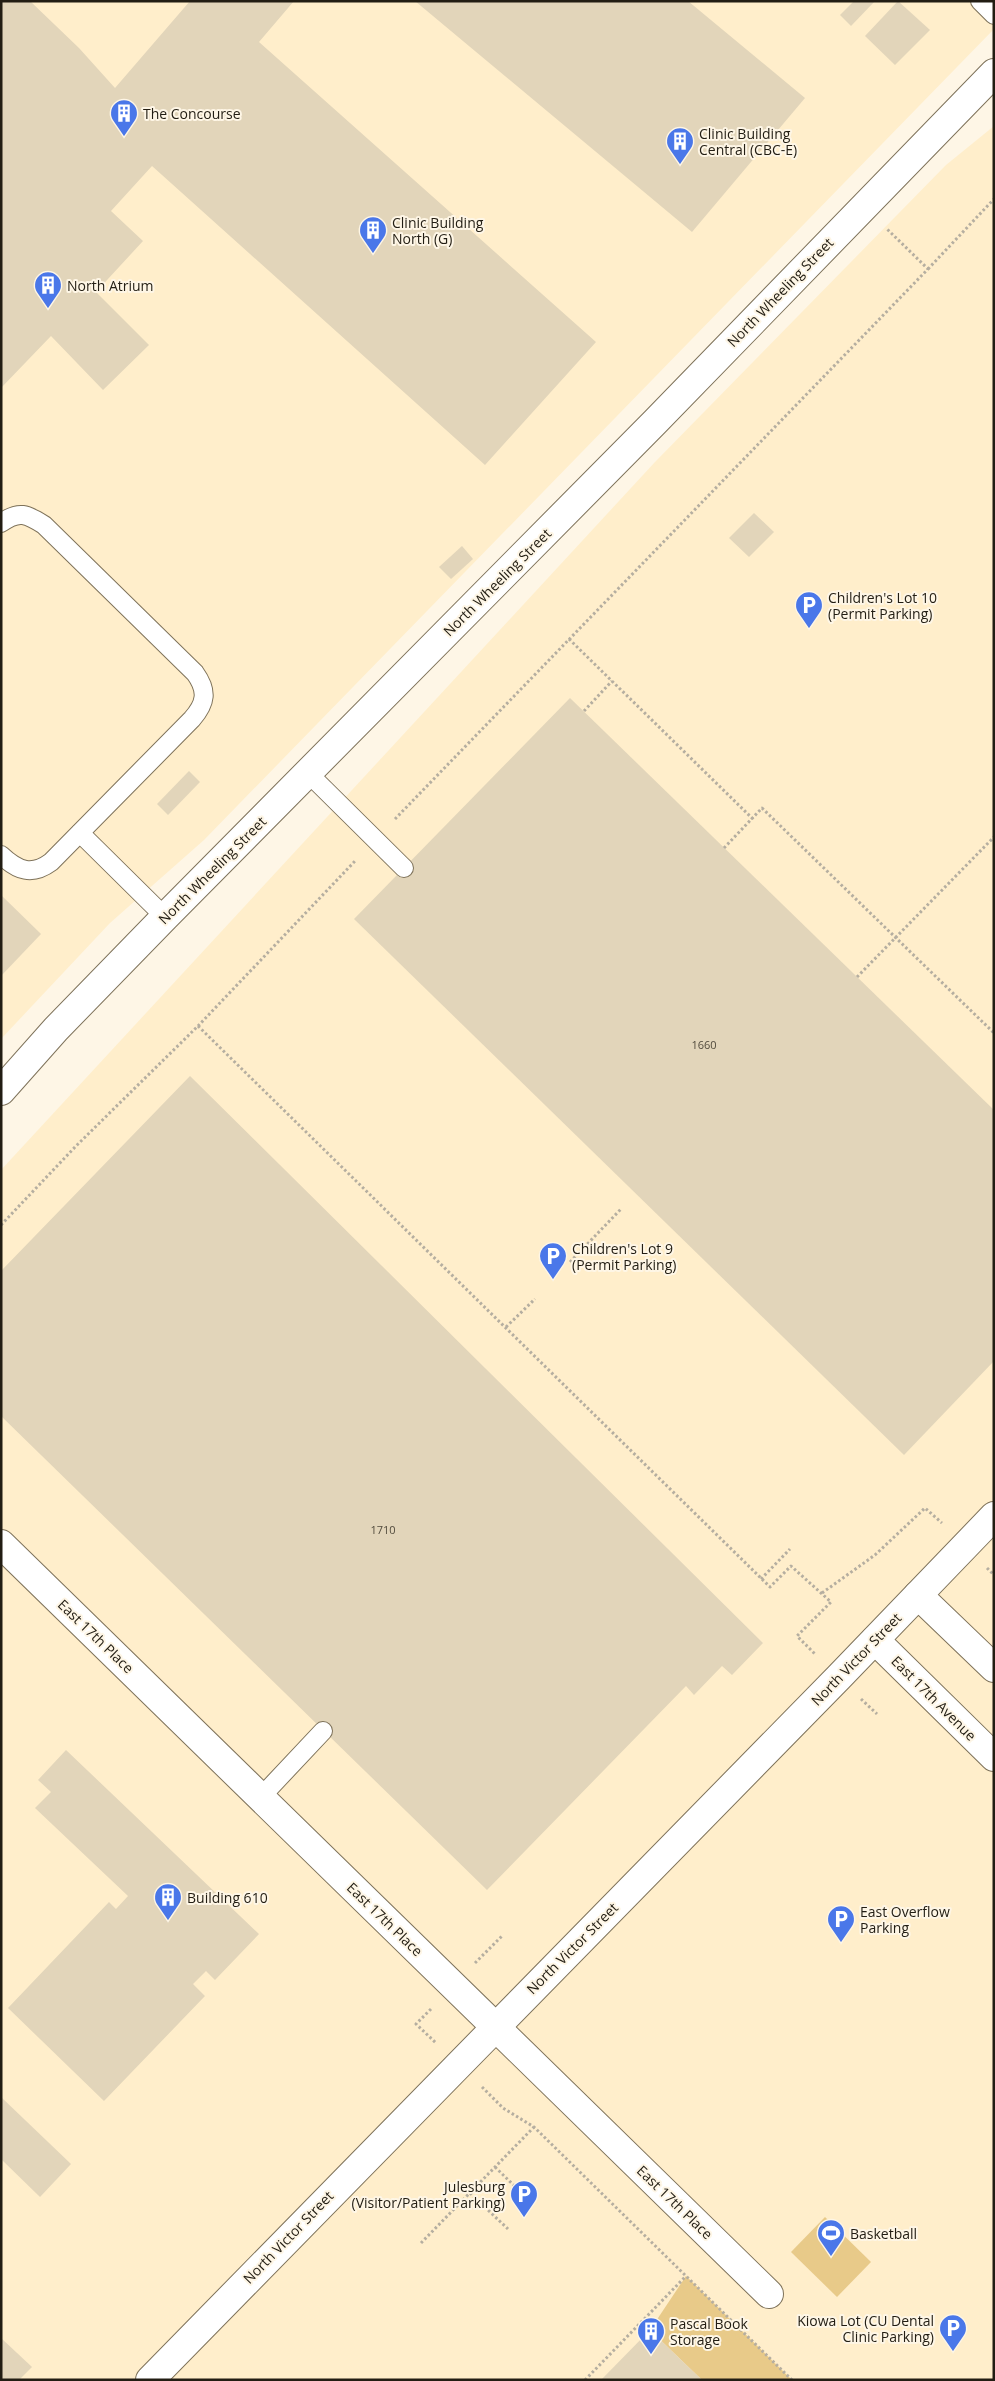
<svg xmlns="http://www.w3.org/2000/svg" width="995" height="2381" viewBox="0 0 995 2381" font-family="'Open Sans',sans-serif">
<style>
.built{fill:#ffeecb}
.green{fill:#e8ca89}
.building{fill:#e2d5ba}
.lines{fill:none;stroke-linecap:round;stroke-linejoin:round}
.service-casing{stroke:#7e725a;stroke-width:20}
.minor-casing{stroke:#7e725a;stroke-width:30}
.tertiary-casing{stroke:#7e725a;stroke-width:30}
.path{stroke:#b5aea0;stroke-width:3;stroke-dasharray:2.5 2.5;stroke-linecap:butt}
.service{stroke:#fff;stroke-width:18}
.minor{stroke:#fff;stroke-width:28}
.tertiary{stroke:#fff;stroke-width:28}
.labels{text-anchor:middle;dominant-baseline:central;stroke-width:4;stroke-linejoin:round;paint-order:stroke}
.number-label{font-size:11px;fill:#524b3d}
.poi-label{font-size:14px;fill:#221d13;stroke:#fef6e6;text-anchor:start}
.street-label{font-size:14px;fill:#221d13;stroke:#fef6e6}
</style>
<rect width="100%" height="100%" fill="#fef6e6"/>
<g class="built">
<polygon points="1,1 994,1 994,29 204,840 110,923 1,1039"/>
<polygon points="994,126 994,2380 1,2380 1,1170 655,462 946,165"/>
</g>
<g class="green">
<polygon points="825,2217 871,2262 837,2297 791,2252"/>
<polygon points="686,2276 792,2380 702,2380 650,2330"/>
</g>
<g class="building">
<polygon points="1,1 30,1 79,48 115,88 190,1 294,1 259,42 596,342 485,465 152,166 111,211 143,241 96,292 149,345 103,390 51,336 1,388"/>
<polygon points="415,1 688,1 805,98 692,232"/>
<polygon points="854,1 875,1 851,26 840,15"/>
<polygon points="898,1 930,30 895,65 865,36"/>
<polygon points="754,513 774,532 749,557 729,538"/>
<polygon points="462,546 473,559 451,579 439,567"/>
<polygon points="570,698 994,1110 994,1361 904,1455 354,919"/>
<polygon points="189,771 200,782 168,815 157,804"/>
<polygon points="1,895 41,934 1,976"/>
<polygon points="190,1076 763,1643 732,1675 722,1666 694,1695 686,1686 487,1890 1,1416 1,1271"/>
<polygon points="66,1750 259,1934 215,1980 206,1971 193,1984 205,1996 104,2101 8,2008 109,1902 116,1909 128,1896 35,1808 51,1792 38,1780"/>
<polygon points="1,2097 71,2164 40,2197 1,2159"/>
<polygon points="650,2330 702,2380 601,2380"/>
<polygon points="1,2338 32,2367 19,2380 1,2380"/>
</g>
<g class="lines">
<g class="service-casing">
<g id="service">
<polyline points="980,1 994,15"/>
<path d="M1,523C19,510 27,514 44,525L195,673C208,691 206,703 192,719L51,862C32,876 18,871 1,855"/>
<polyline points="308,773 404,868"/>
<polyline points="80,833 165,917"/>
<polyline points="260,1798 323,1731"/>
</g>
</g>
<g class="minor-casing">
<g id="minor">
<polyline points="1,1544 769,2294"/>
<polyline points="918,1595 994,1668"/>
<polyline points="875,1640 994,1757"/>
<polyline points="150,2380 839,1677 994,1516"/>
</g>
</g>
<g class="tertiary-casing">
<polyline id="tertiary" points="1,1091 56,1029 165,917 655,422 994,73"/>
</g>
<g class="path">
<polyline points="928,269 994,199"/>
<polyline points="569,639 753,819"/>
<polyline points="584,711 612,681"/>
<polyline points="395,819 928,269 887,229"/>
<polyline points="724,848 762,808 994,1033"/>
<polyline points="857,977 994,837"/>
<polyline points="198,1026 770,1587 791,1566 831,1602 797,1636 816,1655"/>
<polyline points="1,1225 76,1146 198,1026 356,860"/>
<polyline points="570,1262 621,1209"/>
<polyline points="506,1327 535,1299"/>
<polyline points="987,1568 994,1575"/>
<polyline points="761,1579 790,1549"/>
<polyline points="822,1593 875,1555 925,1508 942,1523"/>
<polyline points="861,1699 877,1714"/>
<polyline points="475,1963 502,1936"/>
<polyline points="431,2009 416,2024 436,2043"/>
<polyline points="482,2087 503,2108 534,2127 792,2380"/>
<polyline points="495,2167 533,2204"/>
<polyline points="470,2193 508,2229"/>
<polyline points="421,2243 534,2127"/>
<polyline points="585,2380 686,2276"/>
</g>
<use href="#service" class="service"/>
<use href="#minor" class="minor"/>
<use href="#tertiary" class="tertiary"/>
</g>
<defs>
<g id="building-pin" transform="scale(1.4375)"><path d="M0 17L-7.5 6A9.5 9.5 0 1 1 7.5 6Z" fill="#4a77e9" stroke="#fef6e6"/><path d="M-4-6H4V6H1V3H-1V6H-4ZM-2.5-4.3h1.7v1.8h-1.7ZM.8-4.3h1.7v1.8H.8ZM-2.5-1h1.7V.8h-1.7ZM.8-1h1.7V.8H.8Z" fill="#fff"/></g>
<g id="parking-pin" transform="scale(1.4375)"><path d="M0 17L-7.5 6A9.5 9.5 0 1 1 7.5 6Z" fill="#4a77e9" stroke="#fef6e6"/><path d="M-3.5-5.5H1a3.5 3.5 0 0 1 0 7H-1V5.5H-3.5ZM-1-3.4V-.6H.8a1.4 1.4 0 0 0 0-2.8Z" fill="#fff"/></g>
<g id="stadium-pin" transform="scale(1.4375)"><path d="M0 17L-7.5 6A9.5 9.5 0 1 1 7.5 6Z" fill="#4a77e9" stroke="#fef6e6"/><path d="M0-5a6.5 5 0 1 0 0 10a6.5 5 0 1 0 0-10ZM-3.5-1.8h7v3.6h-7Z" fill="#fff"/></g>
</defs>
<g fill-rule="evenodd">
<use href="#building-pin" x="124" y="113"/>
<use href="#building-pin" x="680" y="141"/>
<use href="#building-pin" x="373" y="230"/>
<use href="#building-pin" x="48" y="285"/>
<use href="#parking-pin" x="809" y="605"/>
<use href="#parking-pin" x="553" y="1256"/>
<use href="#building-pin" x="168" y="1897"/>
<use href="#parking-pin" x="841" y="1919"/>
<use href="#parking-pin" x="524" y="2194"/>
<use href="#stadium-pin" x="831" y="2233"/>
<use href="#parking-pin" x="953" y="2328"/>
<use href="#building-pin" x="651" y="2331"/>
</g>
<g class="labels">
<g class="number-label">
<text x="704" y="1044">1660</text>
<text x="383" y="1529">1710</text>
</g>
<g class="poi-label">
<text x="143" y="113">The Concourse</text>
<text x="699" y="133">Clinic Building<tspan x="699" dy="16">Central (CBC-E)</tspan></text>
<text x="392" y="222">Clinic Building<tspan x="392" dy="16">North (G)</tspan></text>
<text x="67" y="285">North Atrium</text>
<text x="828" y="597">Children's Lot 10<tspan x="828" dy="16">(Permit Parking)</tspan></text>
<text x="572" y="1248">Children's Lot 9<tspan x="572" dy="16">(Permit Parking)</tspan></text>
<text x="187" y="1897">Building 610</text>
<text x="860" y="1911">East Overflow<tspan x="860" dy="16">Parking</tspan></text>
<text x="505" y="2186" text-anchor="end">Julesburg<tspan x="505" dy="16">(Visitor/Patient Parking)</tspan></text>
<text x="850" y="2233">Basketball</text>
<text x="934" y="2320" text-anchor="end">Kiowa Lot (CU Dental<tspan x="934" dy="16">Clinic Parking)</tspan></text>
<text x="670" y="2323">Pascal Book<tspan x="670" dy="16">Storage</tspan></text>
</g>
<g class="street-label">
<text transform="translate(780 292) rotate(-46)">North Wheeling Street</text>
<text transform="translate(497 582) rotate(-45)">North Wheeling Street</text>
<text transform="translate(212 870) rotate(-45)">North Wheeling Street</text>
<text transform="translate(96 1636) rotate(44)">East 17th Place</text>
<text transform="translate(856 1659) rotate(-46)">North Victor Street</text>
<text transform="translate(934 1698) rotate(45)">East 17th Avenue</text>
<text transform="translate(385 1919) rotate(44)">East 17th Place</text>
<text transform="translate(572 1948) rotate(-45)">North Victor Street</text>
<text transform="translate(675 2202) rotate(44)">East 17th Place</text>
<text transform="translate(288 2237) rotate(-46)">North Victor Street</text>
</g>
</g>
<rect width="995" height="2381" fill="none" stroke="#221d13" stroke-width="5"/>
</svg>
